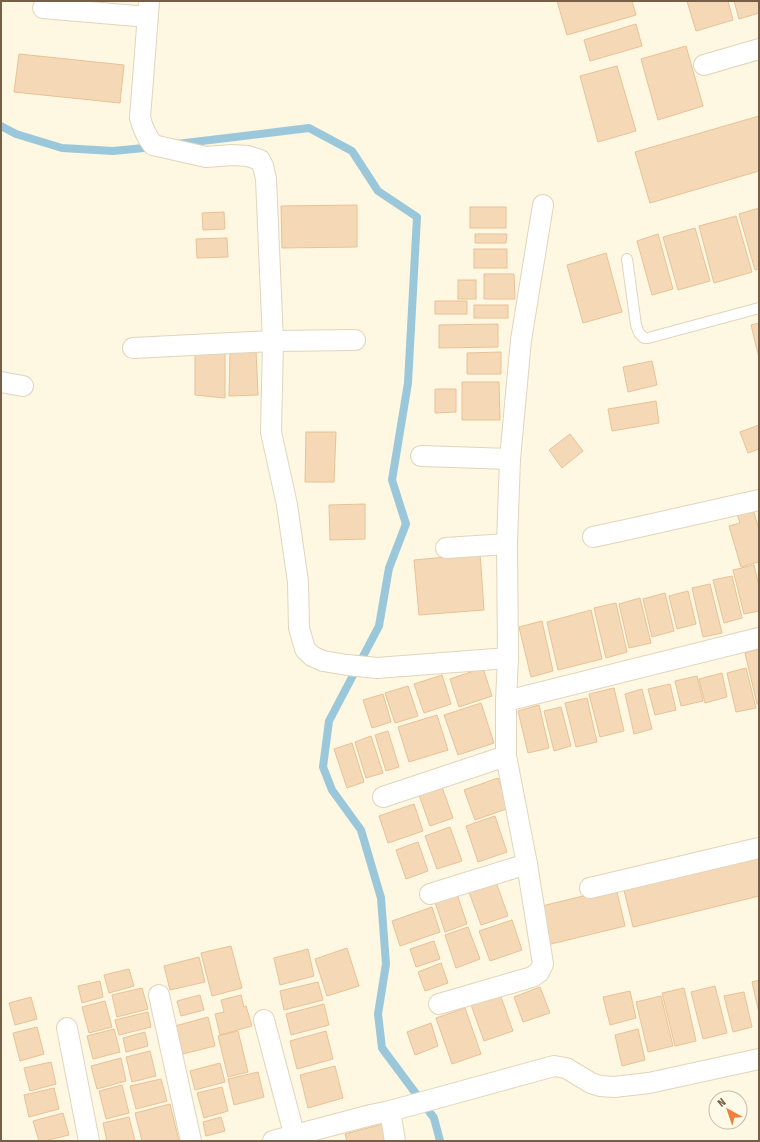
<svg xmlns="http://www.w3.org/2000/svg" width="760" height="1142" viewBox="0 0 760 1142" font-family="'Fira Sans Condensed',sans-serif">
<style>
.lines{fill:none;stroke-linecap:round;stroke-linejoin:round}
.stream{stroke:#9ac7da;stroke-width:8}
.building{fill:#f5d9b7;stroke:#e8c296}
.lane-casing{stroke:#e2d4bc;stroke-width:12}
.street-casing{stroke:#e2d4bc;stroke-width:22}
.lane{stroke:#fff;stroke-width:10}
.street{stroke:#fff;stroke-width:20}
</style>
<rect width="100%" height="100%" fill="#fef7e1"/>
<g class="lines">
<g class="stream">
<polyline points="1,126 16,134 62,148 113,151 154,147"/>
<polyline points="177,144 309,128 352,151 378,191 417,217 408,383 392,480 406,524 389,568 379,626 329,721 323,767 332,790 361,830 381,898 386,964 378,1014 382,1048 434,1118 440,1141"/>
</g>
</g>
<g class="building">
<polygon points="557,1 632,1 636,15 567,35"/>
<polygon points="687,1 728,1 733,20 696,31"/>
<polygon points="734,1 759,1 759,13 739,19"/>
<polygon points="636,24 642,46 590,61 584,40"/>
<polygon points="686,46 703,106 658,120 641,59"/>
<polygon points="19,54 124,65 120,103 14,92"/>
<polygon points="617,66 636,131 598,142 580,76"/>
<polygon points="759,116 759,171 650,203 635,152"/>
<polygon points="357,205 357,247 282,248 281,206"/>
<rect x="470" y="207" width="36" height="21"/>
<polygon points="759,208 759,269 755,270 739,214"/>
<polygon points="224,212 225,229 203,230 202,213"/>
<polygon points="736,216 752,272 714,283 699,226"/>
<polygon points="695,228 710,281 678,290 663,237"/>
<polygon points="475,234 507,234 506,243 475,243"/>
<polygon points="658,234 673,289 652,295 637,241"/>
<polygon points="227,238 228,257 197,258 196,239"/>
<rect x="474" y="249" width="33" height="19"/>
<polygon points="606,253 622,312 583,323 567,265"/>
<polygon points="484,274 514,274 515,299 484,299"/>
<rect x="458" y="280" width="18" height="19"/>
<rect x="435" y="301" width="32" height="13"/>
<rect x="474" y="305" width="34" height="13"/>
<polygon points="759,323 759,358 751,325"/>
<polygon points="498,324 498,347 439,348 439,325"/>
<polygon points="256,350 258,395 229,396 230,352"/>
<polygon points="225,352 225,398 195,395 195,353"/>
<polygon points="501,352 501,374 467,374 467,353"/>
<polygon points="652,361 657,385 628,392 623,367"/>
<polygon points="462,382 499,382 500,420 462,420"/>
<polygon points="435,389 456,389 456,412 435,413"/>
<polygon points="656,401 659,423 612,431 608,409"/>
<polygon points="759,425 759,449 748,453 740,432"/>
<polygon points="306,432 336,432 334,482 305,482"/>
<polygon points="570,434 583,451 562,468 549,450"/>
<polygon points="365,504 365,539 330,540 329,505"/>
<polygon points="753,509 759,530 759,562 741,567 729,526 740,523 737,514"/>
<polygon points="480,554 484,610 419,615 414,560"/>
<polygon points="754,565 759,586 759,611 744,614 733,570"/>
<polygon points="732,576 742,618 724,623 713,580"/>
<polygon points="710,584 722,633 703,637 692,588"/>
<polygon points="688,591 696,624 677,629 669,596"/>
<polygon points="665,593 674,631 652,637 643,599"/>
<polygon points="640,598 651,643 629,648 619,604"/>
<polygon points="616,603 627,652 606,658 594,608"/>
<polygon points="591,610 602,659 558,670 547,622"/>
<polygon points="542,621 553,671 531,677 519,627"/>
<polygon points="759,649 759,704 757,704 745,653"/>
<polygon points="483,668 492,696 459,707 450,679"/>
<polygon points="746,668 756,708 736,712 727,673"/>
<polygon points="722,673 727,697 705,703 699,679"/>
<polygon points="442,675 451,704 424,713 414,684"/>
<polygon points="697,676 703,701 681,706 675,681"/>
<polygon points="670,684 676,710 655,715 648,689"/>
<polygon points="408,686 418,716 395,723 385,693"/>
<polygon points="614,688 624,731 600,737 589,694"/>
<polygon points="642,689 652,729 634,734 625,694"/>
<polygon points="383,694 391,722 372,728 363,700"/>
<polygon points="587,698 597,742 576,747 565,703"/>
<polygon points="481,703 494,743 458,755 444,715"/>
<polygon points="539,705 549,748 528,753 518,711"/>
<polygon points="561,707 571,746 554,751 544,711"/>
<polygon points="437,715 448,750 409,762 398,727"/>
<polygon points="388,731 399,767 386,771 375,735"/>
<polygon points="371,736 383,773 366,778 355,742"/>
<polygon points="352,743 364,782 347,788 334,749"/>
<polygon points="498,778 509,808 475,820 464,790"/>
<polygon points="442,787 453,818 430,826 419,795"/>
<polygon points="414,804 423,831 388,843 379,816"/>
<polygon points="495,816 507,852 478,862 466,826"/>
<polygon points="450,827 462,861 437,869 425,836"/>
<polygon points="418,842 428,871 406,879 396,850"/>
<polygon points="759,853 759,896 633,927 623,886"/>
<polygon points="496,882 508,916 481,925 469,892"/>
<polygon points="616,888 625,926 547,945 538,907"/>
<polygon points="457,894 467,924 445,932 435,902"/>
<polygon points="432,907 440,932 400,946 392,921"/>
<polygon points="512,920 522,950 490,961 479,931"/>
<polygon points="468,927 480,959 456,968 445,935"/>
<polygon points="434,941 440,959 416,967 410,949"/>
<polygon points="231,946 242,988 212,996 201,953"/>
<polygon points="347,948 359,986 327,996 315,959"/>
<polygon points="308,949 314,976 280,985 274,958"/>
<polygon points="199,957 205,982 170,990 164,966"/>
<polygon points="441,963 448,983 425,991 418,972"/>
<polygon points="129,969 134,986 109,993 104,975"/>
<polygon points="759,980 759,1013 752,982"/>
<polygon points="100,981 103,997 82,1003 78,986"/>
<polygon points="318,982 323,1000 284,1010 280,991"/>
<polygon points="715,986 727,1033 703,1039 691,992"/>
<polygon points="540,987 550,1013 523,1022 514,997"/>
<polygon points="142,988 148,1009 117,1017 112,995"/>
<polygon points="684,988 696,1041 675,1046 662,993"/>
<polygon points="499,991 513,1031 484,1041 470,1002"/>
<polygon points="630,991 636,1018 610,1025 603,997"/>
<polygon points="744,992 752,1027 733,1032 724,996"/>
<polygon points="200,995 204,1010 181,1016 177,1001"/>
<polygon points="241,995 244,1007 246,1006 252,1026 220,1035 215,1014 224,1012 221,1000"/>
<polygon points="661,996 673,1046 648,1052 636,1002"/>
<polygon points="31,997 37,1019 15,1025 9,1003"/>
<polygon points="105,1001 112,1027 89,1033 82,1007"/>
<polygon points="324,1004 329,1025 291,1035 286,1014"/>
<polygon points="465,1008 481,1054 452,1064 436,1018"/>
<polygon points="148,1012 151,1027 119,1035 115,1020"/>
<polygon points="208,1017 215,1046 183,1054 175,1026"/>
<polygon points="431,1023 438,1046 415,1055 407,1032"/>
<polygon points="37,1027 44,1054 20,1061 13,1033"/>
<polygon points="114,1029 120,1052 93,1059 87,1036"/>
<polygon points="638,1029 645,1060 622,1066 615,1035"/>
<polygon points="238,1031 248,1072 228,1077 218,1036"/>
<polygon points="326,1031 333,1059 297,1069 290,1041"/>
<polygon points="145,1032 148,1046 126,1052 123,1038"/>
<polygon points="150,1051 156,1076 132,1082 126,1057"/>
<polygon points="121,1058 126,1081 97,1089 91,1066"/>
<polygon points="51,1062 56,1084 30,1091 24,1068"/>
<polygon points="220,1063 225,1082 195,1090 190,1071"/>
<polygon points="335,1066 343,1098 308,1108 300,1075"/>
<polygon points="258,1072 264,1097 234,1105 228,1079"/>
<polygon points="161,1079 167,1101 136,1109 130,1086"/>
<polygon points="122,1085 129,1113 106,1119 99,1091"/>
<polygon points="222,1087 228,1111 204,1118 197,1093"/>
<polygon points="54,1088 59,1109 29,1117 24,1095"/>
<polygon points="170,1104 179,1141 142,1141 135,1113"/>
<polygon points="63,1113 69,1135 44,1141 39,1141 33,1121"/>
<polygon points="129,1117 135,1141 107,1141 103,1123"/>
<polygon points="221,1117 225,1131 206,1136 203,1122"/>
<polygon points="383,1124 387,1141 347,1141 345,1134"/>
</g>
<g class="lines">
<g class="lane-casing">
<polyline id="lane" points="627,259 636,325 639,333 644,338 648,338 759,308"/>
</g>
<g class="street-casing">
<g id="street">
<path d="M149,1L140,118C143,129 146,136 153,145L206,157L232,155L248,156L260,160L263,166L266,179L273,341L271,432L287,505L298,582L299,628L305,649L312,656L323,661L347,665L377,668L508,658"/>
<polyline points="43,8 148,17"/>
<polyline points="704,65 759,49"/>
<polyline points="133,348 273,341 355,340"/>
<polyline points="1,382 23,386"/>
<polyline points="421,456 510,459"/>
<polyline points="593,537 630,529 759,500"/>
<polyline points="446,548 507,544"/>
<polyline points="506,701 759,638"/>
<polyline points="383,797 506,756"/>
<polyline points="590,888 759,848"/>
<polyline points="430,894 527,864"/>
<polyline points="159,995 191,1141"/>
<polyline points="439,1004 532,977 539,972 543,964 527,864 506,756 506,701 508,658 507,544 510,459 521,340 543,205"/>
<polyline points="264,1020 296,1141"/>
<polyline points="67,1028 89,1141"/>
<polyline points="390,1111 395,1141"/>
<polyline points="273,1141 371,1115 390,1111 554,1066 566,1068 591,1083 600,1086 614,1087 649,1083 759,1059"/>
</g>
</g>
<use href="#lane" class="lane"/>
<use href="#street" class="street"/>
</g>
<rect width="760" height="1142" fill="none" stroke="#765f46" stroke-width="4"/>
<g transform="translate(728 1110) rotate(320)"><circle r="19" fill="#fffae8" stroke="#c8bca7"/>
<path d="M0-3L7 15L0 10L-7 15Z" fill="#ef803e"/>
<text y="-6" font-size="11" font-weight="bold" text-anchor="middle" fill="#765f46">N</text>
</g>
</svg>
